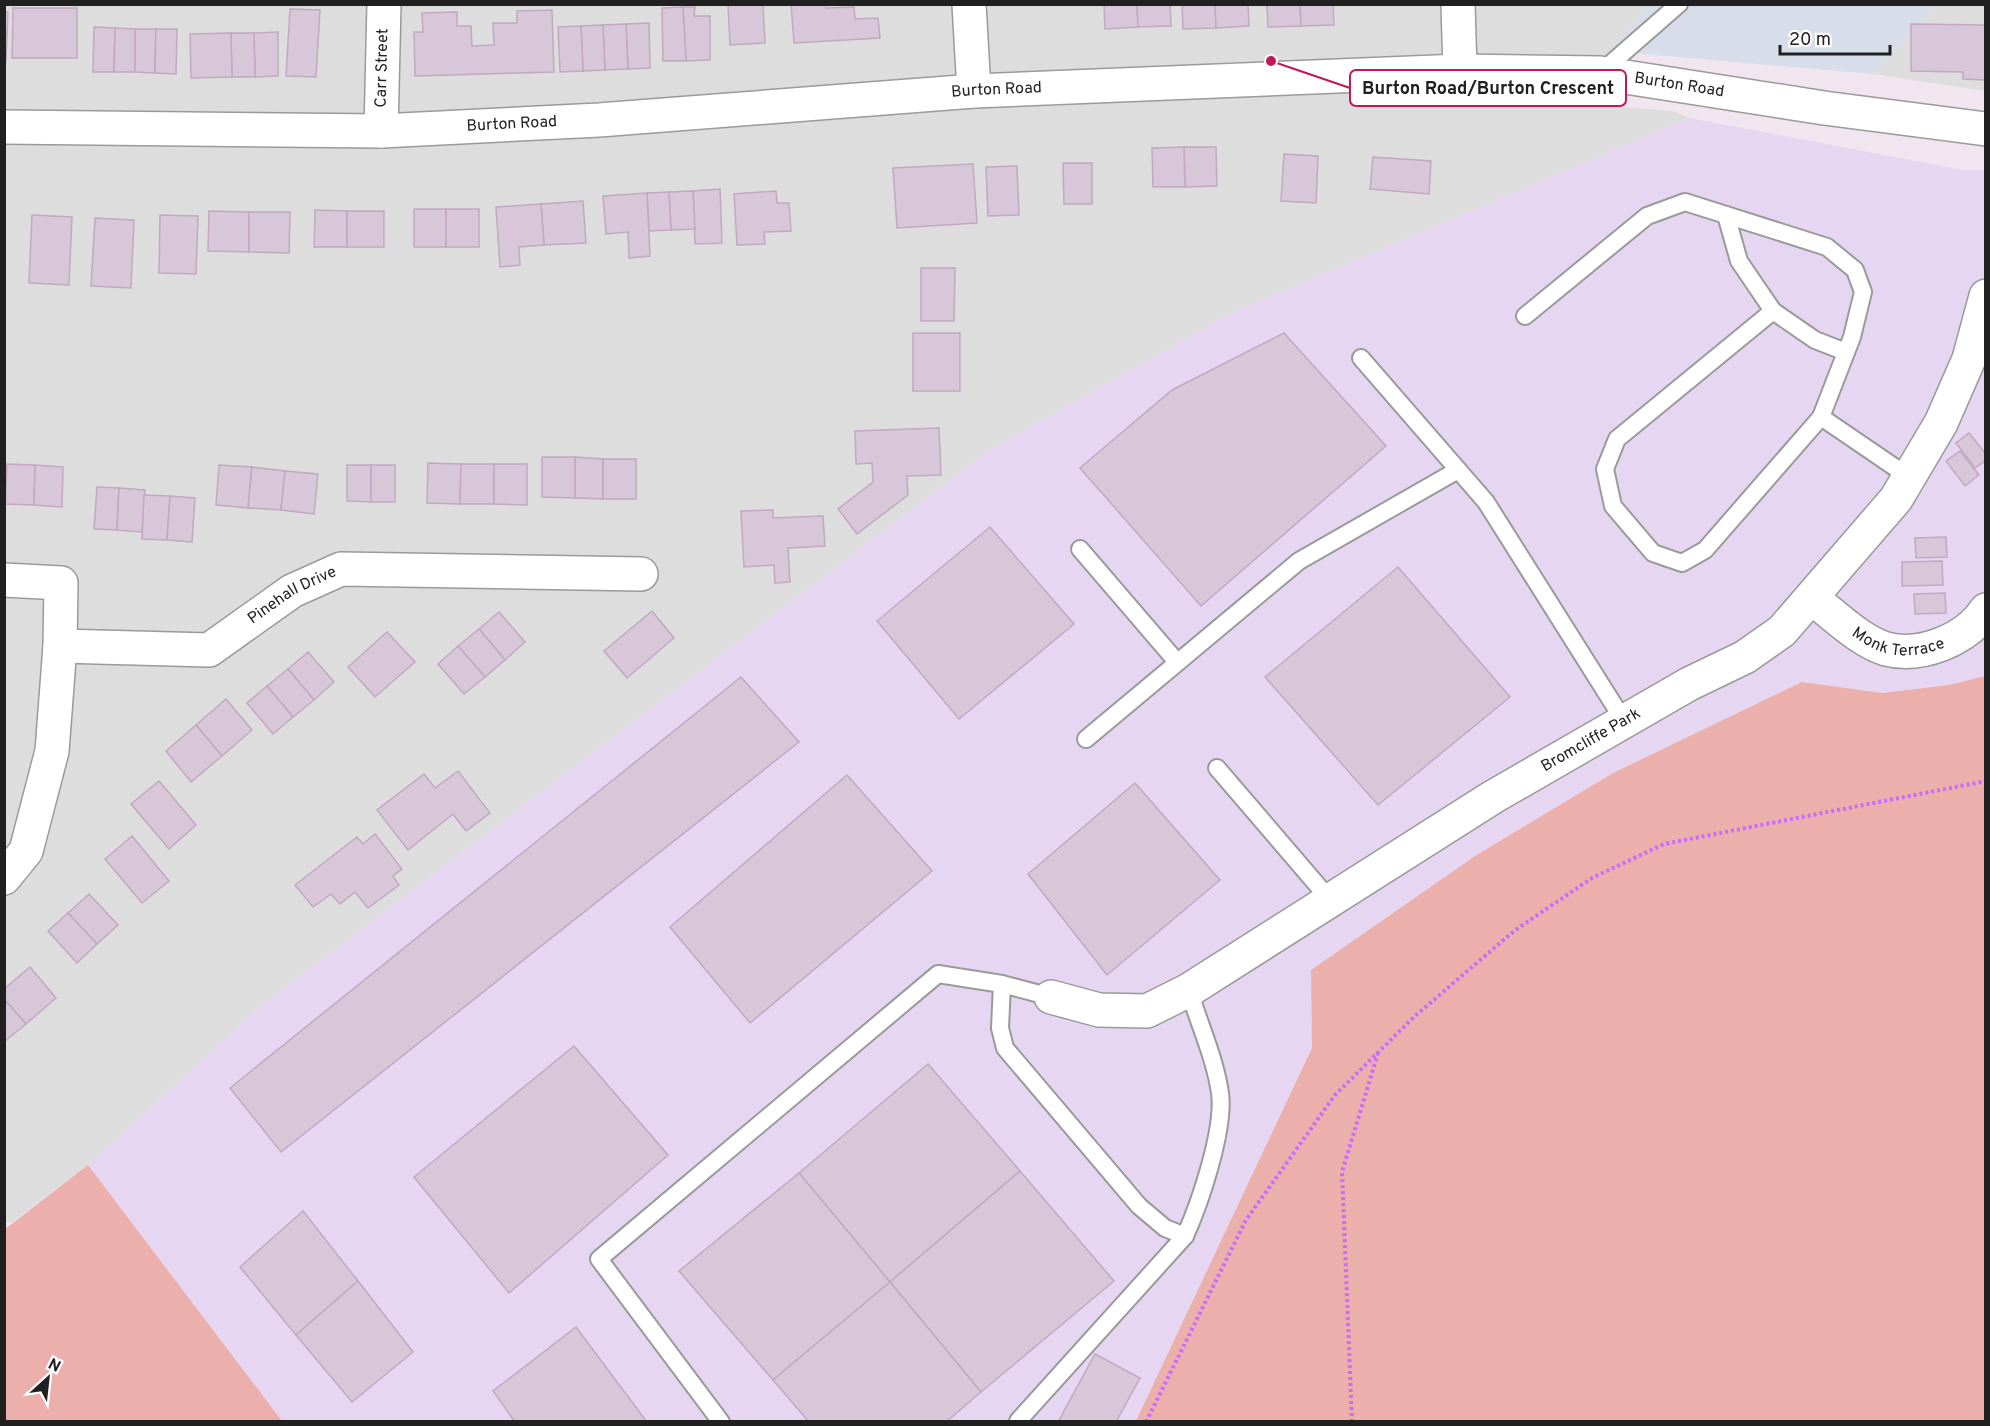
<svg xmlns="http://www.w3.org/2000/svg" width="1990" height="1426" viewBox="0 0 1990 1426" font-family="Overpass,sans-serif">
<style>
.residential{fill:#deddde}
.commercial{fill:#e6d6f1}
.industrial{fill:#d8ddea}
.grass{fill:#ebafac}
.building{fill:#d7c7d8;stroke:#c2a8c3;stroke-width:1.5}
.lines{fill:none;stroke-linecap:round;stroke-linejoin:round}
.service-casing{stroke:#9a9a9a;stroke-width:20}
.minor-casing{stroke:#9a9a9a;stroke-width:36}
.tertiary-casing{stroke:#9a9a9a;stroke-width:36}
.path{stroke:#c96cfc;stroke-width:4;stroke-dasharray:3 3;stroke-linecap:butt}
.service{stroke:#fff;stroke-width:16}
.minor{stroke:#fff;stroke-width:33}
.tertiary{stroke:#fff;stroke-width:33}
.labels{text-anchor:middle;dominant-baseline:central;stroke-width:5;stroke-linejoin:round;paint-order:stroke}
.street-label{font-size:16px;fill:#202020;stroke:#fff}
.leader{fill:none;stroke:#c2185b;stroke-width:2}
.callout-dot{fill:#c2185b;stroke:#fff;stroke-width:2}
.callout{fill:#fff;stroke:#c2185b;stroke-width:2}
.callout-label{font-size:18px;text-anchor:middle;font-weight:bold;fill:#202020}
</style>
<rect width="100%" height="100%" fill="#f1e6ef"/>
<g class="residential">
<polygon points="5,5 1649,5 1609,51 1558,102 1673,111 1690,118 1230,314 990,450 265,1003 88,1165 12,1222 5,1222"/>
<polygon points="1938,5 1985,5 1985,91 1873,74"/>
</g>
<polygon class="commercial" points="1690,118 1962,170 1985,170 1985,676 1949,685 1881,693 1802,682 1613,773 1475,856 1311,970 1312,1048 1136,1421 282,1421 88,1165 265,1003 990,450 1230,314"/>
<polygon class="industrial" points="1649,5 1938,5 1873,74 1609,51"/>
<g class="grass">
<polygon points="1985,676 1985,1421 1136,1421 1312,1048 1311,970 1475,856 1613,773 1802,682 1882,693 1949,685"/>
<polygon points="88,1165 282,1421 5,1421 5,1229"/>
</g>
<g class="building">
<polygon points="728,4 763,4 765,43 730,45"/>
<polygon points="791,4 826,4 826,8 854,7 855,19 878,18 880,38 794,43"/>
<polygon points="1104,4 1137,4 1138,27 1105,29"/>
<polygon points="1137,4 1170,4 1171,26 1138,27"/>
<polygon points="1182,4 1215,4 1216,28 1183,29"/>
<polygon points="1215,4 1248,4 1249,26 1216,28"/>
<polygon points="1267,4 1300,4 1301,26 1268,27"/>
<polygon points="1300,4 1333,4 1334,25 1301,26"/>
<polygon points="683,7 695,7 694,16 710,16 710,60 686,61"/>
<polygon points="683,7 686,61 663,61 662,8"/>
<polygon points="13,8 77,8 77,58 12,58"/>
<polygon points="290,9 320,10 316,77 286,76"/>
<polygon points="552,10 554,72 415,76 414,32 423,32 422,13 457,12 457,26 471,26 472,46 494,45 493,23 517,23 517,11"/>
<polygon points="4,12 8,12 6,61 4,61"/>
<polygon points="649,23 650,68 628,69 626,24"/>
<polygon points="626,24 628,69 605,70 603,25"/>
<polygon points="1911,24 1986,25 1986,80 1963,79 1963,72 1911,71"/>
<polygon points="603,25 605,70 583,71 581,26"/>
<polygon points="581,26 583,71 560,72 558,27"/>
<polygon points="94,27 115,28 114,72 93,72"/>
<polygon points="115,28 135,29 135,72 114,72"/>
<polygon points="135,29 156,29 155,73 135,72"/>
<polygon points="156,29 177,29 176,74 155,73"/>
<polygon points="278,32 278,76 255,77 254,33"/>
<polygon points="231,33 254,33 255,77 232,77"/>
<polygon points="231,33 232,77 191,78 190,34"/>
<polygon points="1184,147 1216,147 1217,186 1185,187"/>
<polygon points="1184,147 1185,187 1153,187 1152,148"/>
<polygon points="1284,154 1318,156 1316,203 1281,201"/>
<polygon points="1373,157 1431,161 1429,194 1370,189"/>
<polygon points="1063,163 1092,163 1092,204 1064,204"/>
<polygon points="973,164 977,223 897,228 893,168"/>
<polygon points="1017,166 1019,215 988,216 986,167"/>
<polygon points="720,189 722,243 695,244 693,191"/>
<polygon points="693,191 695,229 671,230 669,192"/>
<polygon points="776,191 777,203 789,203 791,231 764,232 765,244 737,245 734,194"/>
<polygon points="669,192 671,230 649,231 647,193"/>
<polygon points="647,193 650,256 629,258 628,232 606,234 603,196"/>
<polygon points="583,201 586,243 544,245 541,204"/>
<polygon points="541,204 544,245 519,247 520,265 500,267 496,207"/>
<rect x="414" y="209" width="32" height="38"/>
<rect x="446" y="209" width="33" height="38"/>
<polygon points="315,210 347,211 347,247 314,247"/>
<polygon points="209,211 249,212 249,252 208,251"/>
<rect x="347" y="211" width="37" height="36"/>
<polygon points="249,212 290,212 289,253 249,252"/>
<polygon points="32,215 72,217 69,285 29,283"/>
<polygon points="160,215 198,216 196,274 159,273"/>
<polygon points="95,218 134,220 131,288 91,286"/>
<polygon points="921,268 955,268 954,321 921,321"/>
<rect x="913" y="333" width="47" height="58"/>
<polygon points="1284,333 1386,446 1201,606 1080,468 1172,390"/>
<polygon points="939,428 941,475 907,476 908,495 857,534 838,509 873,482 872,463 856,464 855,431"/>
<polygon points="1969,433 1986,454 1986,460 1975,468 1956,443"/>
<polygon points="1960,451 1979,475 1965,486 1946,461"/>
<polygon points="542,457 575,457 575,498 542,497"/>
<polygon points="575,457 603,459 603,499 575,498"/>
<rect x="603" y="459" width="33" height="40"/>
<polygon points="428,463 461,464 460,504 427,503"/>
<polygon points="7,464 35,465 34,505 5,504"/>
<polygon points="461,464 494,464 494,504 460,504"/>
<polygon points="494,464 527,464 527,505 494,504"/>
<polygon points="35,465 63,467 62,507 34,505"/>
<polygon points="219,465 252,467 248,508 216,505"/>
<polygon points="347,465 371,465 371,502 347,501"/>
<rect x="371" y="465" width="24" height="37"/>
<polygon points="252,467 285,471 281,510 248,508"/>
<polygon points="285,471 318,474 314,514 281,510"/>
<polygon points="97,487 119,488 117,530 94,529"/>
<polygon points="119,488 145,490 142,532 117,530"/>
<polygon points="144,495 170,496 167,540 142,539"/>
<polygon points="170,496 195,498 192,542 167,540"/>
<polygon points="773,510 773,518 823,516 825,546 788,548 790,582 775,583 774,565 744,567 741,511"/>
<polygon points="990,527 1074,624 959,719 877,621"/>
<polygon points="1946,537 1947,557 1916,558 1915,538"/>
<polygon points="1942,561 1943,585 1902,586 1902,562"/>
<polygon points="1398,567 1510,697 1378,805 1265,677"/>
<polygon points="1945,593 1946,613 1915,614 1914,594"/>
<polygon points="652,611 674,638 627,678 604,651"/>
<polygon points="499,612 525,642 505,660 479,629"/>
<polygon points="479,629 505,660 485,677 458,646"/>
<polygon points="387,632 415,662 375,697 348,667"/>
<polygon points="458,646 485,677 464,694 438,664"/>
<polygon points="308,652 334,682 314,700 288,669"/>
<polygon points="288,669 314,700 293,717 267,686"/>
<polygon points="741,677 799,742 281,1152 230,1088"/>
<polygon points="267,686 293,717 273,734 247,703"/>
<polygon points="226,699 252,730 222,756 196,725"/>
<polygon points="196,725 222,756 191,782 166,751"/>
<polygon points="458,771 490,813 466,831 453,814 408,850 377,810 424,774 435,788"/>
<polygon points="847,775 932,871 750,1023 670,927"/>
<polygon points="159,781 196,825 169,849 131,804"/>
<polygon points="1135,783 1220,880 1107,975 1028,874"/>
<polygon points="375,834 402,869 393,876 399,885 368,908 355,892 340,904 331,894 313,907 295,885 357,837 363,844"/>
<polygon points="132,836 169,881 142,903 105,859"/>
<polygon points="89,894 118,925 97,944 68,913"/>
<polygon points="68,913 97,944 77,963 48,931"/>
<polygon points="30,967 56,998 26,1024 4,999 4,989"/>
<polygon points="4,999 26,1024 4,1042"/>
<polygon points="574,1046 668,1155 509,1293 414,1177"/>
<polygon points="928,1064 1020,1171 890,1282 799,1173"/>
<polygon points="1020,1171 1114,1281 981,1392 890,1282"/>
<polygon points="799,1173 890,1282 773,1380 679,1271"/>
<polygon points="303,1211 358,1281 296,1335 240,1267"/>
<polygon points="358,1281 413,1352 352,1402 296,1335"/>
<polygon points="890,1282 981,1392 946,1422 809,1422 773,1380"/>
<polygon points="576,1327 647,1422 515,1422 493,1391"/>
<polygon points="1095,1354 1140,1378 1116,1422 1058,1422"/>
</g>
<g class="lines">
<g class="service-casing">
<g id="service">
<polyline points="1600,73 1679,4"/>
<polyline points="1726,215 1739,261 1773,311 1617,439 1605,469 1613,506 1653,553 1682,563 1705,550 1821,417"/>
<polyline points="1773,311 1815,340 1846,352"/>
<polyline points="1525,316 1647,216 1685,202 1827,247 1855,270 1863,292 1852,337 1821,417 1909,477"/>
<polyline points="1361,358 1486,502 1624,721"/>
<polyline points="1080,549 1177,662"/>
<polyline points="1086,739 1299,561 1458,470"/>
<polyline points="1217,768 1331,901"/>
<polyline points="1002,984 1000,1028 1005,1048 1139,1206 1165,1228 1185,1236"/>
<path d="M1018,1421L1185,1236C1200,1203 1225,1129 1220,1093C1215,1058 1199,1024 1189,990"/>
<polyline points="721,1422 599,1259 938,974 1002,984 1051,997"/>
</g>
</g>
<g class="minor-casing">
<g id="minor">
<polyline points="969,4 974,91"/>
<polyline points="1458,4 1460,71"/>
<path id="s1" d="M381,131L384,4"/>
<polyline points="4,580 61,583 60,646 52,751 26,851 4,878"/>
<path id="s2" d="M1813,599C1834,615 1860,641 1886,649C1921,658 1966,640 1986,610"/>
<path id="s3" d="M60,646L209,650L292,591L341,569L641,574"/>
<path id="s4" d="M1051,997L1099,1010L1147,1011L1189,990L1493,797L1689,684L1745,657L1782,631L1896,499L1941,423L1969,359L1986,296"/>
</g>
</g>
<g class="tertiary-casing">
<g id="tertiary">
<path id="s5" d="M4,127L381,131L599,120L974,91L1460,71L1600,73L1824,108L1986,129"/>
</g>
</g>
<g class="path">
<polyline points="1146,1422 1246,1220 1335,1095 1415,1016 1514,931 1592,878 1664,844 1986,781"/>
<polyline points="1352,1422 1342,1172 1378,1053"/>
</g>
<use href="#service" class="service"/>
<use href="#minor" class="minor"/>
<use href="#tertiary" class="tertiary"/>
</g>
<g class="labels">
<g class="street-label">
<text stroke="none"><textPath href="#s1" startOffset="63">Carr Street</textPath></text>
<text stroke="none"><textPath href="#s5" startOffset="1678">Burton Road</textPath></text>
<text stroke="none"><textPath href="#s5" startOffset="994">Burton Road</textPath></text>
<text stroke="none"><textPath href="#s5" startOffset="508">Burton Road</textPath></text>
<text stroke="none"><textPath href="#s3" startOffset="249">Pinehall Drive</textPath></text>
<text stroke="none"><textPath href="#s2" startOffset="100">Monk Terrace</textPath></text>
<text stroke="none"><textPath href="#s4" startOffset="618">Bromcliffe Park</textPath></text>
</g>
</g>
<path class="leader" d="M1271 61L1350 88"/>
<circle class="callout-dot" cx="1271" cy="61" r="6"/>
<rect class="callout" x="1350" y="70" width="276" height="36" rx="6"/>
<g class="callout-label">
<text x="1488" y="94">Burton Road/Burton Crescent</text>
</g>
<rect width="1990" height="1426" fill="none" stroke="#202020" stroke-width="12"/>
<g transform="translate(48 1378) rotate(27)" stroke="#ffffff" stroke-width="4.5" paint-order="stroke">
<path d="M0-4.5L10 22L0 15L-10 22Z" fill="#202020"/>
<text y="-9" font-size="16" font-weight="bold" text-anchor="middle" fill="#202020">N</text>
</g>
<path d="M1780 45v9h110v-9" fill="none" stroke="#202020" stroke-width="3"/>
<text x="1789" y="45" font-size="18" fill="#202020" stroke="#ffffff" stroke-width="4.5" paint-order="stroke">20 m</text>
</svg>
